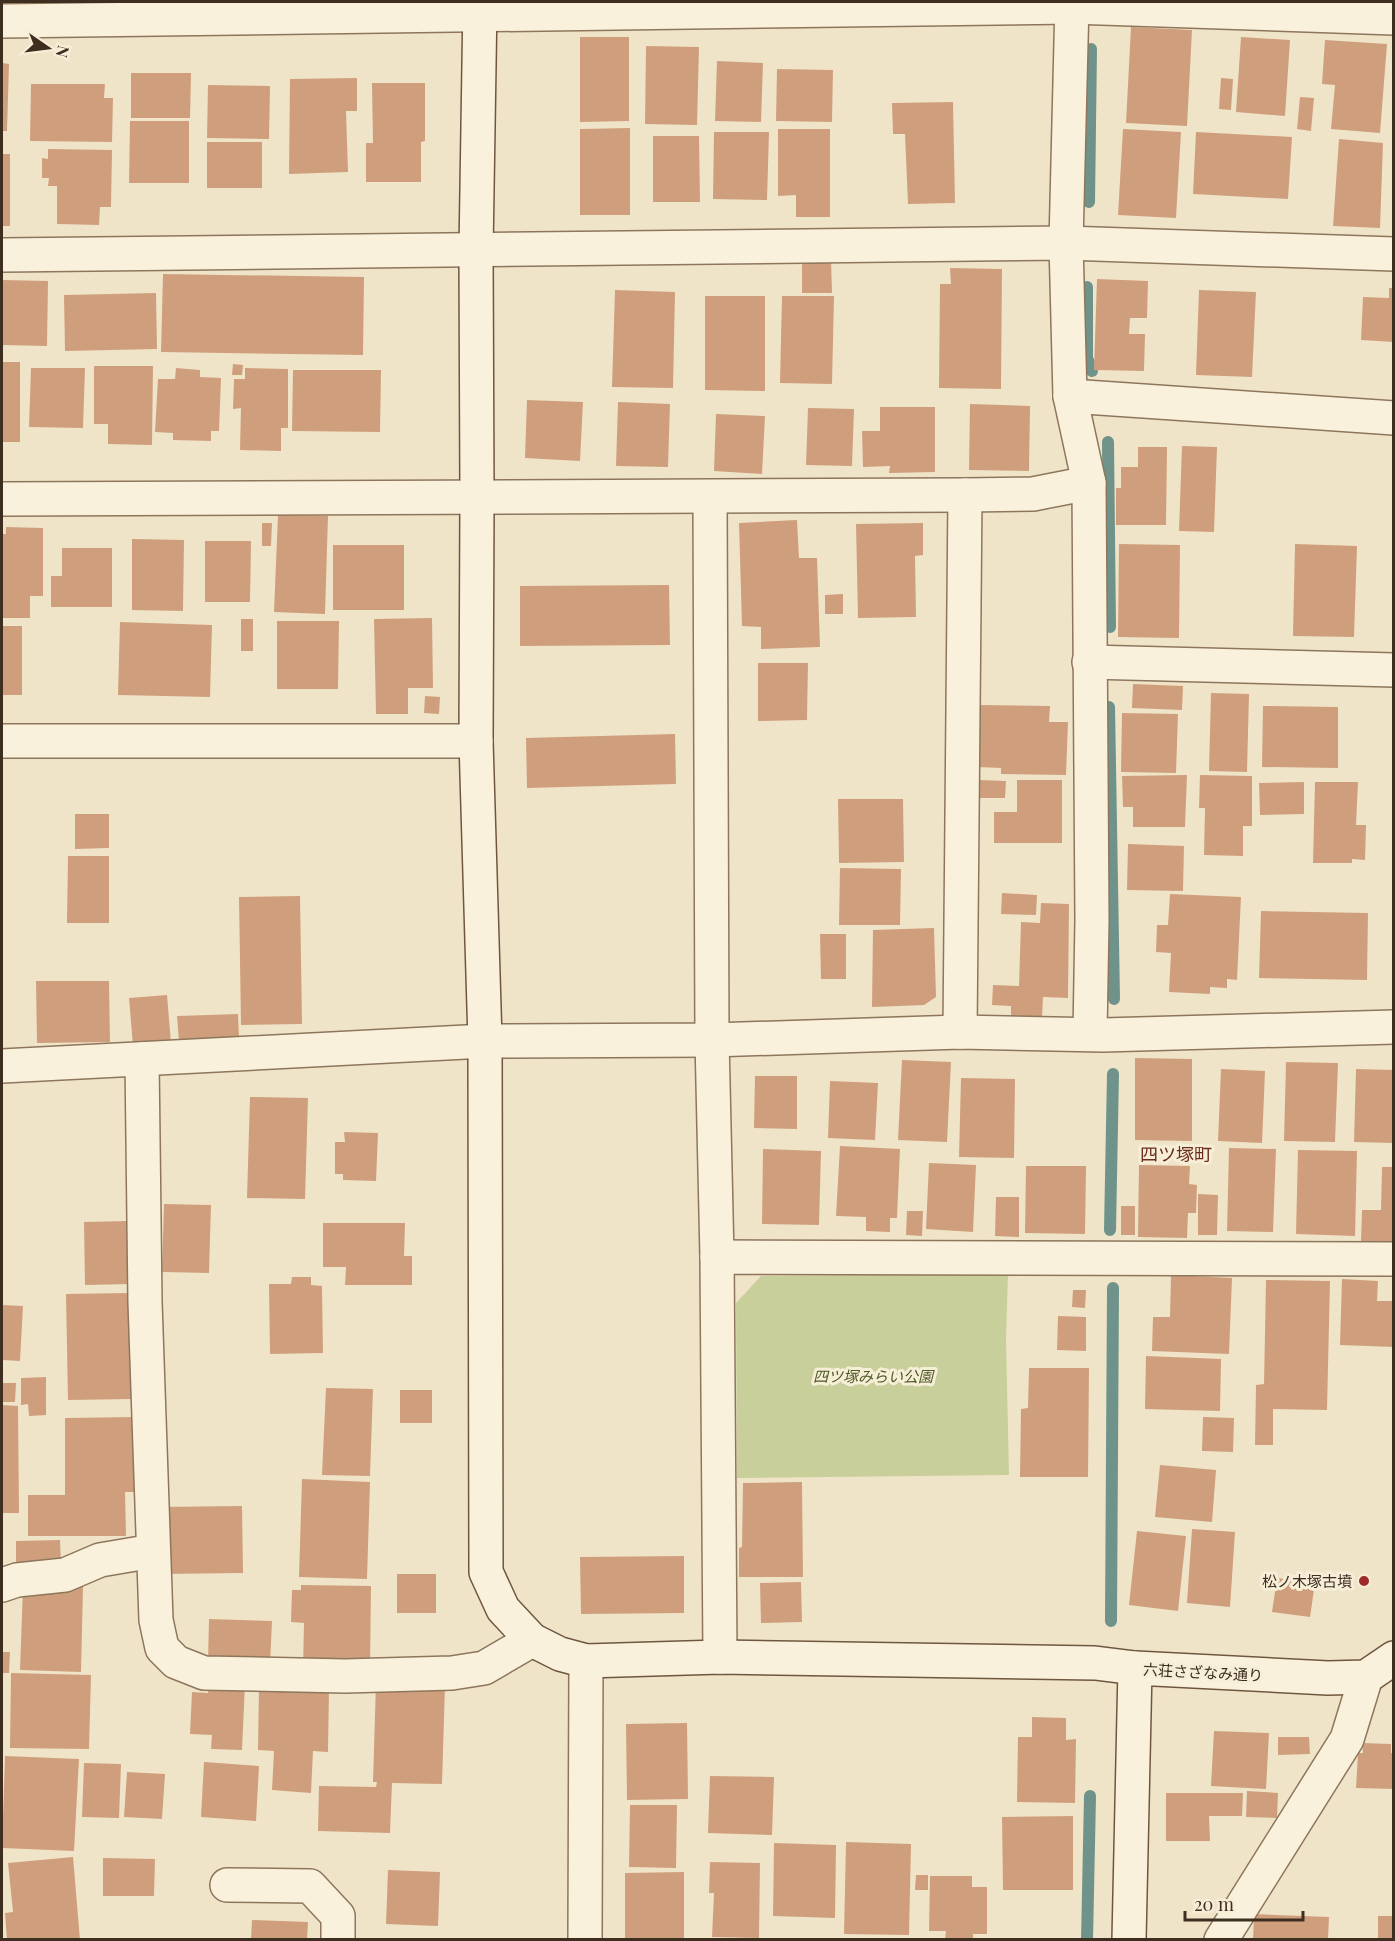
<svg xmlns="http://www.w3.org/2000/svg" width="1395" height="1941" viewBox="0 0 1395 1941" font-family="'Playfair Display','Noto Sans JP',serif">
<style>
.green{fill:#c9cf9b}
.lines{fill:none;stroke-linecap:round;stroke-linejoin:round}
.stream{stroke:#6f938a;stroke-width:12}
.building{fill:#cf9f7d}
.street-casing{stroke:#8d765c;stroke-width:36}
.secondary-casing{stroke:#6f573f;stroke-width:36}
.street{stroke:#faf1dc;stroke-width:33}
.secondary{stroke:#faf1dc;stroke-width:33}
.poi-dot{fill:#9e2a2b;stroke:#f7eed8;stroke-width:2}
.labels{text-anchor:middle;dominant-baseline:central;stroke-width:6;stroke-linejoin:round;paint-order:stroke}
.park-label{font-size:15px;font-style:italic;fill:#4d5a26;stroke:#f7eed8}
.poi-label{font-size:15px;fill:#3d2e20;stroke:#f7eed8;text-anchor:end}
.street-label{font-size:15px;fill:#3d2e20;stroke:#f7eed8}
.quarter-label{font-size:18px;fill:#6b2e1e;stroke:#f7eed8}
</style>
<rect width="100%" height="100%" fill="#f0e4c8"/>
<polygon class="green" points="1008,1274 1006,1339 1009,1475 737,1478 736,1303 761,1276"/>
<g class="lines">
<g class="stream">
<polyline points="1089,202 1091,49"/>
<polyline points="1087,287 1087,358 1092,371"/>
<polyline points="1108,442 1110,627"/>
<polyline points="1109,707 1114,999"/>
<polyline points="1110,1230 1113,1074"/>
<polyline points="1111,1621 1113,1288"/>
<polyline points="1087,1940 1090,1796"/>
</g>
</g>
<g class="building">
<polygon points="1131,27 1192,30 1187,126 1126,123"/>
<polygon points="580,37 629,37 629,121 580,122"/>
<polygon points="1241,37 1290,40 1285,116 1236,112"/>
<polygon points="1325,40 1387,44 1380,133 1331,129 1335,85 1322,84"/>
<polygon points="646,46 699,47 697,125 645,124"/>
<polygon points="717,61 763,63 761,122 715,121"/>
<polygon points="2,63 9,64 7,131 2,131"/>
<polygon points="777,69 833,70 832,122 776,121"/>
<polygon points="131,73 191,73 190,118 131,118"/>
<polygon points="357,78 357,111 346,111 348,172 289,174 290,79"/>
<polygon points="1221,78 1233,79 1231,110 1219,109"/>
<polygon points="372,83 425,83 425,141 421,142 421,182 366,182 366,143 373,143"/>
<polygon points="31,84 105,84 104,98 113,98 112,142 30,141"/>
<polygon points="208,85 270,86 269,139 207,138"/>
<polygon points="1300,97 1314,98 1311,131 1297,129"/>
<polygon points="953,102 955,203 908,204 905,134 893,134 892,103"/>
<polygon points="130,121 189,121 189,183 129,183"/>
<polygon points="630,128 630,215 580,215 580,129"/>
<polygon points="778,129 830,129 830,217 796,217 796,195 778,196"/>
<polygon points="1123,129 1181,132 1176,218 1118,215"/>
<polygon points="714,132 769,132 767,200 713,199"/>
<polygon points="1196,132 1292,137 1288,199 1193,194"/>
<polygon points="653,136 699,136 700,202 653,202"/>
<polygon points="1339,139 1383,143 1380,228 1333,226"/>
<rect x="207" y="142" width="55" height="46"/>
<polygon points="48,149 112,150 111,207 100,207 99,225 57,224 57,186 48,186 49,178 42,178 42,158 48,159"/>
<rect x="2" y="154" width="8" height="72"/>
<polygon points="831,261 832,293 802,293 802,262"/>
<polygon points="950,268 1002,269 1001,389 939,388 940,284 951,284"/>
<polygon points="163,274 364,277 363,355 161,352"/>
<polygon points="1097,279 1148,281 1147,318 1130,318 1129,334 1145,334 1144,371 1094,370"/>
<polygon points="2,280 48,281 47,346 2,345"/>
<polygon points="1389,288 1394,288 1394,342 1361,340 1363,297 1389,298"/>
<polygon points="615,290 675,292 673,388 612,387"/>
<polygon points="1199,290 1256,292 1252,377 1196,375"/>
<polygon points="156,293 157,349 65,351 64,295"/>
<polygon points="705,296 765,296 765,391 705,390"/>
<polygon points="782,296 834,296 832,384 780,383"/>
<rect x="2" y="362" width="18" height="80"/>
<polygon points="233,364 243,365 242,375 232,375"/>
<polygon points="94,366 153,366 152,445 108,444 108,424 94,424"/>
<polygon points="31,368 85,368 83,428 29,427"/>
<polygon points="176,368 200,370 200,377 221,378 219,431 211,431 211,441 173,440 173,433 155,432 158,379 175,379"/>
<polygon points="245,368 288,369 288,428 281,428 281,451 240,450 241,408 233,409 234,379 245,379"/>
<polygon points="293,370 381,370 380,432 292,431"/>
<polygon points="527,400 583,402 580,461 525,458"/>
<polygon points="618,402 670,404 668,467 616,466"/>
<polygon points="970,404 1030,406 1029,471 969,470"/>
<polygon points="880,407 935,407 935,472 889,473 890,466 863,467 862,431 880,431"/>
<polygon points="808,408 854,409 852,466 806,465"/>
<polygon points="716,414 765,416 762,474 714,471"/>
<polygon points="1182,446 1217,447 1214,532 1179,531"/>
<polygon points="1138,447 1167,447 1166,525 1116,525 1116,488 1121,488 1121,467 1138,467"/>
<polygon points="278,515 328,516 325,614 274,612"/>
<polygon points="797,520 799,558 817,558 820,647 761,649 761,627 742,626 739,523"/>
<polygon points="262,523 272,523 271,546 262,546"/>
<polygon points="923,523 923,555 915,556 916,617 858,618 856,524"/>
<polygon points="6,527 43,528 43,596 30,596 30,618 2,618 2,534 6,534"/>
<polygon points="132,539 184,540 183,611 132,610"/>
<polygon points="205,541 251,541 250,602 205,602"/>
<polygon points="1119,544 1180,545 1179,638 1118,637"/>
<polygon points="1295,544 1357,546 1354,637 1293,636"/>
<rect x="333" y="545" width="71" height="65"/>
<polygon points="62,548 112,548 112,607 51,607 51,576 62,576"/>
<polygon points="669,585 670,645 520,646 520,586"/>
<polygon points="843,594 843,614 825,614 825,595"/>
<polygon points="432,618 433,688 408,688 408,714 376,714 374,619"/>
<rect x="241" y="619" width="12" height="32"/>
<polygon points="277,621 339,621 338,689 277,689"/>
<polygon points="120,622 212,625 210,697 118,695"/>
<rect x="2" y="626" width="20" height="69"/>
<polygon points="758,663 808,663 807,720 758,721"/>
<polygon points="1133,684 1183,686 1182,710 1132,708"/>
<polygon points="1211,693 1249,694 1247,772 1209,771"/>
<polygon points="425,696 440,697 439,714 424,713"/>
<polygon points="979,705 1050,706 1049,722 1068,722 1066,775 1001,774 1001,768 978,767"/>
<polygon points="1263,706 1338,707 1338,768 1262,767"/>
<polygon points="1122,713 1178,714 1176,773 1121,772"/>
<polygon points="675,734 676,784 527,788 526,738"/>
<polygon points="1187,775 1185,827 1133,827 1133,807 1123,807 1122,776"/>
<polygon points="1200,775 1252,776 1252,826 1243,826 1243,856 1204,855 1205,808 1199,808"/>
<polygon points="979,780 1006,781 1005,798 979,798"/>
<polygon points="1017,780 1062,780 1062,843 994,843 994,812 1017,812"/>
<polygon points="1304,782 1304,814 1260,815 1259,783"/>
<polygon points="1315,782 1358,782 1356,825 1366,825 1365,860 1352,859 1352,863 1313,863"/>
<polygon points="838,799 903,799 904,862 839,863"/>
<polygon points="75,814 109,814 109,848 75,849"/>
<polygon points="1128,844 1184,846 1183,891 1127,890"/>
<polygon points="68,856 109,856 109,923 67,923"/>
<polygon points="840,868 901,869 900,925 839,925"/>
<polygon points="1002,893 1037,895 1036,915 1001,914"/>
<polygon points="1170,894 1241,897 1237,980 1227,979 1227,988 1210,987 1210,994 1169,992 1171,953 1156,952 1157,925 1168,925"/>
<polygon points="300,896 302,1024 241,1025 239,897"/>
<polygon points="1041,903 1069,904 1068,998 1043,997 1042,1019 1011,1018 1011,1006 992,1005 993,985 1019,986 1021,922 1040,923"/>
<polygon points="1261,911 1368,913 1367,980 1259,978"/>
<polygon points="934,928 936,997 924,1005 872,1007 873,930"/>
<polygon points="820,934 846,934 846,979 821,979"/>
<polygon points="36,981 109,981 110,1042 37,1043"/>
<polygon points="167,995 171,1043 133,1046 129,998"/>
<polygon points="238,1014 239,1038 179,1041 177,1016"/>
<polygon points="1135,1058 1192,1059 1192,1141 1135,1140"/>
<polygon points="902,1060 951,1062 947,1142 898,1140"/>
<polygon points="1286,1062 1338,1063 1335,1142 1284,1141"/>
<polygon points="1221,1069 1265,1071 1262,1143 1218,1141"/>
<polygon points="1356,1069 1394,1070 1394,1143 1354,1142"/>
<polygon points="755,1076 797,1076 797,1129 754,1128"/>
<polygon points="961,1078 1015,1079 1014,1158 959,1157"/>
<polygon points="830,1081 878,1083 875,1140 828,1138"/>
<polygon points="250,1097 308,1098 305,1199 247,1198"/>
<polygon points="344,1132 378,1133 376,1181 343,1180 343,1174 335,1174 335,1142 345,1142"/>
<polygon points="840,1146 900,1149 897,1218 890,1218 890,1232 866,1231 866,1217 836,1216"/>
<polygon points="1229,1148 1276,1149 1273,1232 1227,1231"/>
<polygon points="763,1149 821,1151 819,1225 762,1224"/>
<polygon points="1298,1150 1357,1151 1355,1236 1296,1234"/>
<polygon points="929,1163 976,1165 973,1232 926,1229"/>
<polygon points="1139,1165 1190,1166 1189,1184 1197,1185 1196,1213 1188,1213 1187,1238 1138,1237"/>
<polygon points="1026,1166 1086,1166 1085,1234 1025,1233"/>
<polygon points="1382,1167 1394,1167 1394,1241 1361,1241 1362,1210 1381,1210"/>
<polygon points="1198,1194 1218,1195 1217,1235 1198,1235"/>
<polygon points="996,1197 1019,1197 1019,1237 995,1236"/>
<polygon points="164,1204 211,1205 209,1273 162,1272"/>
<rect x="1121" y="1206" width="14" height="29"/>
<polygon points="907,1211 923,1211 922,1236 906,1235"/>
<polygon points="129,1221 130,1284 85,1285 84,1222"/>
<polygon points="323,1223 405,1223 404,1256 412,1256 412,1285 345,1285 346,1267 323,1267"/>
<polygon points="1171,1275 1232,1278 1229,1354 1152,1351 1153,1317 1170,1317"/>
<polygon points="292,1277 311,1277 311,1285 322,1286 323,1353 270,1354 269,1284 291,1284"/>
<polygon points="1342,1279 1378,1281 1377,1301 1394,1301 1394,1347 1340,1345"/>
<polygon points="1266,1280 1330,1281 1327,1410 1273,1409 1273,1445 1255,1445 1256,1385 1264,1384"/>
<polygon points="1073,1290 1086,1290 1085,1308 1072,1307"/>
<polygon points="128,1293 131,1399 68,1400 66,1294"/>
<polygon points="2,1305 23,1306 20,1361 2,1360"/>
<polygon points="1058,1316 1086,1317 1086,1351 1057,1350"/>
<polygon points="1146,1356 1221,1359 1220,1411 1145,1409"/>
<polygon points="1029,1368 1089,1368 1088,1477 1020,1477 1021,1409 1028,1408"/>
<polygon points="46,1377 46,1415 29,1416 28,1404 21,1405 21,1378"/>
<polygon points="2,1383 16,1383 15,1402 2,1402"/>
<polygon points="326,1388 373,1389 370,1476 322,1475"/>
<rect x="400" y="1390" width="32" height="33"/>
<polygon points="2,1405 18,1406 19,1513 2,1513"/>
<polygon points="135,1417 135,1492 125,1492 126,1536 28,1536 28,1495 65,1495 65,1418"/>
<polygon points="1203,1417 1234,1418 1233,1452 1202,1451"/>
<polygon points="1160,1465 1216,1470 1212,1522 1155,1517"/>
<polygon points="302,1479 370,1482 367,1579 299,1577"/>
<polygon points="802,1482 803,1577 739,1577 739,1548 742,1547 743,1483"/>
<polygon points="242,1506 243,1573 160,1574 159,1507"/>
<polygon points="1192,1529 1235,1532 1230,1607 1187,1603"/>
<polygon points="1137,1531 1186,1536 1178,1611 1129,1605"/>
<polygon points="60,1540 61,1565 16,1567 16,1541"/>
<polygon points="684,1556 684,1613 581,1614 580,1557"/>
<rect x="397" y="1574" width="39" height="39"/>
<polygon points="1277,1578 1315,1583 1310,1617 1272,1612"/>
<polygon points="801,1582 802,1622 761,1623 760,1583"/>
<polygon points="301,1585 371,1586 370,1669 303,1668 304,1623 291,1622 292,1590 301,1590"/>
<polygon points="23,1586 83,1587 81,1672 20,1670"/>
<polygon points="209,1619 272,1621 270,1664 208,1662"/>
<polygon points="2,1652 10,1652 9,1673 2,1673"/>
<polygon points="11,1673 91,1675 89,1749 10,1748"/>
<polygon points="208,1683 245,1684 242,1750 211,1749 212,1735 190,1734 192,1692 208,1693"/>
<polygon points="376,1683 445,1685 442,1784 392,1783 390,1833 318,1831 319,1786 376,1787 377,1782 373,1782"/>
<polygon points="259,1687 329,1689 328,1752 313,1751 311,1793 272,1790 274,1751 258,1750"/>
<polygon points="1032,1717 1066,1718 1066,1740 1076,1739 1075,1803 1017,1802 1018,1737 1032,1737"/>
<polygon points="687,1723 688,1799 627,1800 626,1724"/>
<polygon points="1214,1731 1269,1733 1266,1789 1211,1786"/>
<polygon points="1278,1737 1309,1737 1310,1754 1278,1755"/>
<polygon points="1362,1743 1391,1744 1391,1753 1394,1753 1394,1789 1356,1788 1358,1753 1363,1753"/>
<polygon points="5,1756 79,1759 74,1851 2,1848"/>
<polygon points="204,1762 259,1766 256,1821 201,1817"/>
<polygon points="84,1763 121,1764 119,1818 82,1817"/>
<polygon points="127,1772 165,1774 162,1819 124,1817"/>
<polygon points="710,1776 774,1777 772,1835 708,1833"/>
<polygon points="1247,1791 1278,1793 1277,1818 1246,1817"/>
<polygon points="1166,1793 1243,1793 1242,1816 1209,1816 1210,1841 1166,1841"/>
<polygon points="630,1805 677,1805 676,1868 629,1867"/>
<polygon points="1073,1816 1073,1890 1003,1890 1002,1817"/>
<polygon points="846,1842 911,1844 909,1935 844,1934"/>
<polygon points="774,1843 836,1845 835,1918 773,1916"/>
<polygon points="73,1857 80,1940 7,1940 5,1913 13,1912 8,1863"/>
<polygon points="103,1858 155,1859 154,1896 103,1896"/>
<polygon points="710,1862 760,1863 759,1938 712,1937 714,1893 709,1893"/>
<polygon points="388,1870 440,1872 438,1926 386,1924"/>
<polygon points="684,1872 684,1940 625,1940 625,1873"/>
<polygon points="916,1875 928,1875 928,1890 915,1890"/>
<polygon points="930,1876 972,1876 972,1887 987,1887 987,1934 973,1934 973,1940 945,1940 946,1931 929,1931"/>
<polygon points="1254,1914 1329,1917 1328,1940 1253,1940"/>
<rect x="1378" y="1916" width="16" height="24"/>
<polygon points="252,1920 308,1922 307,1940 251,1940"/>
</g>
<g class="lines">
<g class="street-casing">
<g id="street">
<polyline points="1072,2 1066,243 1070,396 1089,483 1092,920 1090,1034"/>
<polyline points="2,21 1072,7 1394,18"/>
<polyline points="2,255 1066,243 1394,254"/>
<polyline points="1070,396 1394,418"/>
<polyline points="710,497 712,1040 717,1257"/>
<polyline points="2,499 965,495 1033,494 1089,483"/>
<polyline points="1089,662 1394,670"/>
<polyline points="2,741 476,741"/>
<polyline points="960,1032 965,495"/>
<polyline points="142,1059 145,1302 156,1620 162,1648 176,1662 204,1673 345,1676 452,1673 484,1668 532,1640"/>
<polyline points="2,1066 485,1041 712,1040 960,1032 1103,1035 1394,1027"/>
<polyline points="2,1585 17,1580 65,1575 100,1560 153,1551"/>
<polyline points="720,1657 717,1257 1394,1259"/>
<polyline points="227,1885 310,1886 338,1916 338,1940"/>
<polyline points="585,1940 586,1661"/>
<polyline points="1221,1940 1347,1739 1366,1677"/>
</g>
</g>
<g class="secondary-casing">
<g id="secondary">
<polyline points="480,2 476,251 477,498 476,741 485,1041 486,1572 503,1609 532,1640 560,1654 586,1661 720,1657 1095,1663 1135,1668"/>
<polyline points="1129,1940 1135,1668 1328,1678 1366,1677 1394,1658"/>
</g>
</g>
<use href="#street" class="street"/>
<use href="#secondary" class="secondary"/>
</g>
<circle class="poi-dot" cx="1364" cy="1581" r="6"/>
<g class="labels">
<g class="park-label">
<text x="873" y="1376">四ツ塚みらい公園</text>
</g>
<g class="poi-label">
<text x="1352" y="1581">松ノ木塚古墳</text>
</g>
<g class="street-label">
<text transform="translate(1203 1672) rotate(3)">六荘さざなみ通り</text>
</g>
<g class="quarter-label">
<text x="1176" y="1154">四ツ塚町</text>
</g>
</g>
<rect width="1395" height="1941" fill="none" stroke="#3d2e20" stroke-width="6"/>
<g transform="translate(48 48) rotate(104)" stroke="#f7eed8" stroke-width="4.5" paint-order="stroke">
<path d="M0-4.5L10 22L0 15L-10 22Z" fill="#3d2e20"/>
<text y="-9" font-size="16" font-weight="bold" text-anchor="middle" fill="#3d2e20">N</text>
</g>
<path d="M1185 1911v9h118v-9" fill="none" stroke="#3d2e20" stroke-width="3"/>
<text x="1194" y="1911" font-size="18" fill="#3d2e20" stroke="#f7eed8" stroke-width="4.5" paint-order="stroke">20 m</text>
</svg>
